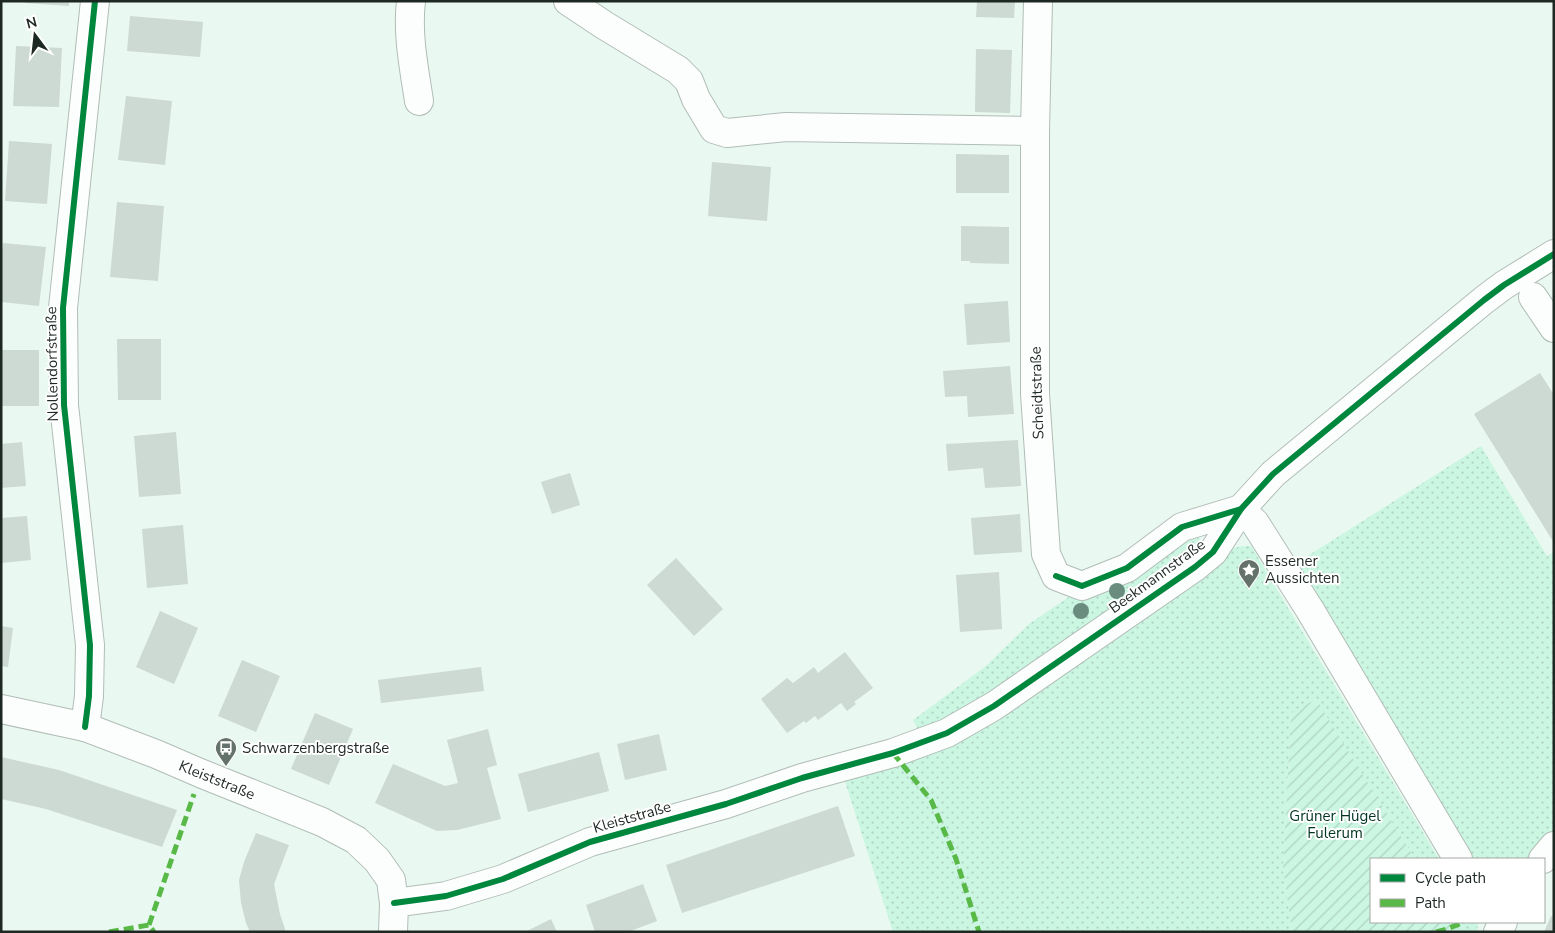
<svg xmlns="http://www.w3.org/2000/svg" width="1555" height="933" viewBox="0 0 1555 933" font-family="'Nunito Sans',sans-serif">
<style>
.grass{fill:url(#grass-dots)}
.garden{fill:url(#garden-furrows)}
.building{fill:#cdd9d3}
.lines{fill:none;stroke-linecap:round;stroke-linejoin:round}
.minor-casing{stroke:#b1bdb7;stroke-width:30}
.minor{stroke:#fcfefd;stroke-width:28}
.quiet{stroke:#58b947;stroke-width:5;stroke-dasharray:10 5;stroke-linecap:butt}
.cycleway-casing{stroke:#fff;stroke-width:9}
.cycleway{stroke:#00873e;stroke-width:6}
.tree{fill:#698c7f}
.labels{text-anchor:middle;dominant-baseline:central;stroke-width:4;stroke-linejoin:round;paint-order:stroke}
.street-label{font-size:15px;fill:#1e2823;stroke:#fff}
.poi-label{font-size:15px;fill:#1e2823;stroke:#fff;text-anchor:start}
.park-label{font-size:15px;fill:#003422;stroke:#fff}
</style>
<defs>
<pattern id="grass-dots" width="8" height="8" patternUnits="userSpaceOnUse" patternTransform="scale(1.25)"><rect width="8" height="8" fill="#cbf6e2"/><path d="M2 2h.1M6 6h.1" fill="none" stroke="#aed3c2" stroke-width="1.8" stroke-linecap="round"/></pattern>
<pattern id="garden-furrows" width="10" height="10" patternUnits="userSpaceOnUse" patternTransform="scale(1.25)"><rect width="10" height="10" fill="#cbf6e2"/><path d="M-1 1l2-2M0 10L10 0M9 11l2-2" fill="none" stroke="#aed3c2"/></pattern>
</defs>
<rect width="100%" height="100%" fill="#e9f8f0"/>
<g class="grass">
<polygon points="1481,446 1547,556 1554,552 1554,832 1530,859 1472,859 1295,564"/>
<polygon points="1197,534 1201,541 1197,554 923,739 913,720 986,666 1029,624 1082,588"/>
<polygon points="1242,546 1251,546 1439,859 1415,859 1315,699 1291,714 1283,868 1292,932 893,932 842,772 881,759 1216,553"/>
<polygon points="1449,922 1476,922 1478,924 1477,932 1454,932"/>
</g>
<polygon class="garden" points="1316,699 1415,859 1371,859 1371,922 1449,922 1454,932 1292,932 1283,868 1291,713"/>
<g class="building">
<polygon points="25,1 69,1 69,6 25,3"/>
<polygon points="977,1 1015,1 1014,18 976,17"/>
<polygon points="130,16 203,22 200,57 127,51"/>
<polygon points="16,46 62,48 59,107 13,106"/>
<polygon points="976,49 1012,50 1010,113 975,112"/>
<polygon points="126,96 172,101 165,165 118,160"/>
<polygon points="9,141 52,144 47,204 5,201"/>
<polygon points="956,154 1009,155 1009,193 956,193"/>
<polygon points="712,162 771,167 767,221 708,216"/>
<polygon points="117,202 164,206 158,281 110,277"/>
<polygon points="961,226 1009,227 1009,264 970,263 970,261 961,261"/>
<polygon points="3,243 46,247 39,306 1,302 1,260"/>
<polygon points="1008,301 1010,342 967,345 964,304"/>
<polygon points="117,339 161,339 161,400 118,400"/>
<rect x="1" y="350" width="38" height="56"/>
<polygon points="1010,366 1014,414 968,417 967,396 945,397 943,371"/>
<polygon points="1540,373 1554,395 1554,543 1474,414"/>
<polygon points="176,432 181,494 139,497 134,436"/>
<polygon points="1018,440 1021,486 985,488 983,468 948,471 946,444"/>
<polygon points="22,442 26,486 1,488 1,444"/>
<polygon points="570,473 580,505 552,514 541,482"/>
<polygon points="1020,514 1022,552 974,555 971,518"/>
<polygon points="27,516 31,560 1,563 1,518"/>
<polygon points="183,525 188,584 147,588 142,529"/>
<polygon points="676,558 723,609 694,636 647,585"/>
<polygon points="999,572 1002,629 960,632 956,575"/>
<polygon points="160,611 198,628 174,684 136,667"/>
<polygon points="1,626 13,628 8,667 1,666"/>
<polygon points="845,652 873,688 854,702 856,704 847,711 841,703 818,720 815,716 806,723 804,721 787,733 761,699 787,678 793,683 814,667 818,673"/>
<polygon points="242,660 280,676 256,732 218,716"/>
<polygon points="481,667 484,691 381,703 378,680"/>
<polygon points="315,713 353,729 329,785 291,769"/>
<polygon points="488,729 497,765 487,768 501,819 457,830 437,831 375,803 393,764 445,786 458,783 447,740"/>
<polygon points="659,734 667,770 625,780 617,744"/>
<polygon points="599,752 609,791 528,812 518,774"/>
<polygon points="1,757 59,770 177,810 162,847 46,809 1,799"/>
<polygon points="838,806 855,856 682,913 666,865"/>
<polygon points="256,833 289,845 274,884 280,914 286,932 250,932 246,923 241,903 239,880 244,862"/>
<polygon points="643,884 657,921 628,932 595,932 586,905"/>
<polygon points="1551,916 1554,917 1554,932 1544,932"/>
<polygon points="551,919 557,932 525,932"/>
</g>
<g class="lines">
<g class="minor-casing">
<g id="minor">
<path d="M411,1C407,34 414,68 419,101"/>
<polyline points="568,1 604,25 678,70 689,81 696,99 714,129 727,133 786,127 1035,131"/>
<polyline points="1038,1 1035,131 1035,394 1046,554 1056,576 1082,586 1127,568 1182,527 1241,509"/>
<polyline points="1533,297 1554,328"/>
<polyline points="1241,509 1255,523 1310,610 1458,859"/>
<polyline points="1,709 85,727 156,754 200,773 322,822 356,840 377,860 391,880 394,903 393,932"/>
<polyline points="85,727 89,696 90,645 64,405 63,308 95,1"/>
<polyline points="1543,859 1554,846"/>
<polyline points="394,903 446,896 503,879 590,842 726,804 802,778 893,753 947,733 994,706 1195,567 1213,552 1241,509 1273,474 1484,300 1504,285 1554,254"/>
<polyline points="1498,932 1503,922"/>
</g>
</g>
<use href="#minor" class="minor"/>
<g class="quiet">
<polyline points="893,753 931,800 956,859 979,932"/>
<polyline points="149,925 194,794"/>
<polyline points="109,932 149,925 154,932"/>
<polyline points="1436,932 1447,929 1464,922"/>
</g>
<g class="cycleway-casing">
<g id="cycleway">
<polyline points="1056,576 1082,586 1127,568 1182,527 1241,509"/>
<polyline points="85,727 89,696 90,645 64,405 63,308 95,1"/>
<polyline points="394,903 446,896 503,879 590,842 726,804 802,778 893,753 947,733 994,706 1195,567 1213,552 1241,509 1273,474 1484,300 1504,285 1554,254"/>
</g>
</g>
<use href="#cycleway" class="cycleway"/>
</g>
<g class="tree">
<circle cx="1117" cy="591" r="8"/>
<circle cx="1081" cy="611" r="8"/>
</g>
<defs>
<g id="sight-pin" transform="scale(1.125)"><path d="M0 17L-7.5 6A9.5 9.5 0 1 1 7.5 6Z" fill="#65716b" stroke="#fff"/><path d="M0-6L1.8-2.2L6-1.7L2.9 1.2L3.7 5.4L0 3.3L-3.7 5.4L-2.9 1.2L-6-1.7L-1.8-2.2Z" fill="#fff"/></g>
<g id="bus-pin" transform="scale(1.125)"><path d="M0 17L-7.5 6A9.5 9.5 0 1 1 7.5 6Z" fill="#65716b" stroke="#fff"/><path d="M-5-6H5V4H4V6H2V4H-2V6H-4V4H-5ZM-3.5-4V0h7V-4ZM-3.5 1.2v1.5H-2V1.2ZM2 1.2v1.5H3.5V1.2Z" fill="#fff"/></g>
</defs>
<g fill-rule="evenodd">
<use href="#sight-pin" x="1249" y="570"/>
<use href="#bus-pin" x="226" y="748"/>
</g>
<g class="labels">
<g class="street-label">
<text transform="translate(52 364) rotate(-91)">Nollendorfstraße</text>
<text transform="translate(1037 393) rotate(-92)">Scheidtstraße</text>
<text transform="translate(1157 576) rotate(-36)">Beekmannstraße</text>
<text transform="translate(217 780) rotate(22)">Kleiststraße</text>
<text transform="translate(632 817) rotate(-16)">Kleiststraße</text>
</g>
<g class="poi-label">
<text x="1265" y="561">Essener<tspan x="1265" dy="17">Aussichten</tspan></text>
<text x="242" y="748">Schwarzenbergstraße</text>
</g>
<g class="park-label">
<text x="1335" y="816">Grüner Hügel<tspan x="1335" dy="17">Fulerum</tspan></text>
</g>
</g>
<rect width="1555" height="933" fill="none" stroke="#1e2823" stroke-width="5"/>
<rect x="1370" y="858" width="175" height="65" fill="#ffffff" stroke="#a5a9a7"/>
<rect x="1380" y="874" width="25" height="8" fill="#00873e" stroke="#a5a9a7"/>
<text x="1415" y="883" font-size="15" fill="#1e2823">Cycle path</text>
<rect x="1380" y="899" width="25" height="8" fill="#58b947" stroke="#a5a9a7"/>
<text x="1415" y="908" font-size="15" fill="#1e2823">Path</text>
<g transform="translate(35 35) rotate(345)" stroke="#ffffff" stroke-width="4" paint-order="stroke">
<path d="M0-4L9 19L0 12L-9 19Z" fill="#1e2823"/>
<text y="-8" font-size="14" font-weight="bold" text-anchor="middle" fill="#1e2823">N</text>
</g>
</svg>
